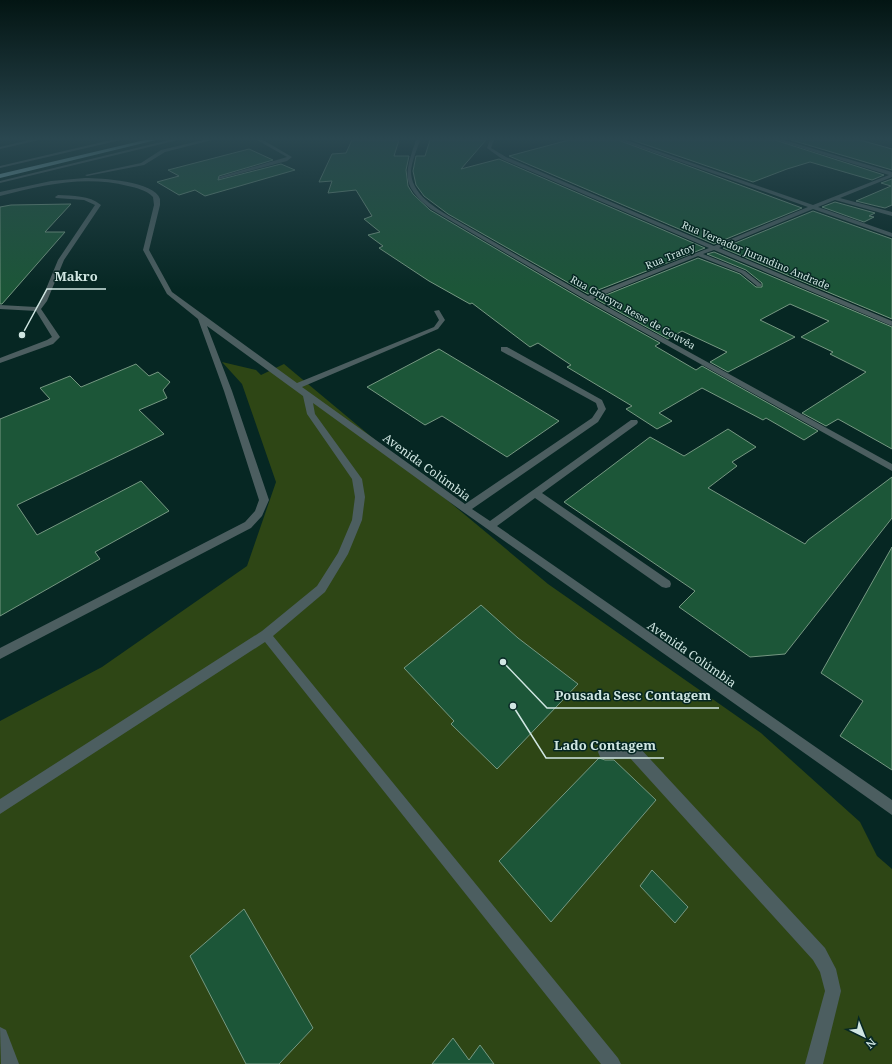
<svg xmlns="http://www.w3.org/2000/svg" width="892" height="1064" viewBox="0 0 892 1064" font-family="'Noto Serif',serif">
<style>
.green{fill:#2e4615}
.building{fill:#1c5638;stroke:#769882}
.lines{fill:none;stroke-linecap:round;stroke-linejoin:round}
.minor{fill:#4c5e60;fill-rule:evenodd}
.highway{fill:#85b2b9;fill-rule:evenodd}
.labels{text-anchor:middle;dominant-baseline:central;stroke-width:3;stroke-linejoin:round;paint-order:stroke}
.far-street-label{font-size:10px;fill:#d0e6e2;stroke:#062723}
.street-label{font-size:12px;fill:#d0e6e2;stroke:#062723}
.leader{fill:none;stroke:#d0e6e2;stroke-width:1.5}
.callout-dot{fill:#d0e6e2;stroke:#062723;stroke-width:1.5}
.callout-label{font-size:13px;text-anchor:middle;font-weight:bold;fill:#d0e6e2;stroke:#062723;stroke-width:3;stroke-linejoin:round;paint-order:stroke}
</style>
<rect width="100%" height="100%" fill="#062723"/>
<polygon class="green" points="222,362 256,370 261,375 284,364 548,584 761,733 860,822 877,856 892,869 892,1064 0,1064 0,721 102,667 247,566 276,482 242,384"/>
<g class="building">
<polygon points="352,140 399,140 394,156 409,156 406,170 408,186 413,194 430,210 585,301 660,343 655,346 696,370 702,366 818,431 804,440 766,418 763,420 702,388 659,413 672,421 657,429 626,409 632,406 567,367 571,365 538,343 530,347 472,303 470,304 429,281 379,248 383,246 368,235 380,232 364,219 372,216 356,190 328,193 332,181 319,182 332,154 346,153"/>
<polygon points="430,140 486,140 461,169 499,159 705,248 588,294 448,214 424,196 416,185 413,171 416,156 425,156"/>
<polygon points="569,140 618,140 802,208 714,244 509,156"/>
<polygon points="632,140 775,140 884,175 872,180 810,162 787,169 753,182"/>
<polygon points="791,140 860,140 892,149 892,170"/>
<polygon points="249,149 273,160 219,176 218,180 281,164 295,170 205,196 195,190 179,195 157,182 179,176 168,170"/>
<polygon points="892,179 892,205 885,208 856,201 891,186 881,183"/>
<polygon points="835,202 875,213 869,216 874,217 864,222 822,207"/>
<polygon points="71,204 45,232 65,232 2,304 0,304 0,207 11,205"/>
<polygon points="813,211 892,239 892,319 723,248"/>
<polygon points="714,252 892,327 892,449 838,419 826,426 802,413 866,372 830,354 833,352 801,337 829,321 790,304 760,320 795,337 728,372 710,362 727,352 682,331 668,339 596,299 698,258 740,274 756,287 762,287 762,283 746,270 707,254"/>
<polygon points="439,349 559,421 507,457 442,416 425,425 367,387"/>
<polygon points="136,364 149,376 158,372 170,382 163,390 167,398 139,410 164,434 17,505 37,535 141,481 169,511 95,552 100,559 0,616 0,419 50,399 40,388 70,376 81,387"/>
<polygon points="728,429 756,447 732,462 737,466 708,488 805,544 808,540 892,477 892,518 785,654 750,657 679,607 695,591 564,502 650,437 684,456"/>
<polygon points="892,547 892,770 840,736 863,701 821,673"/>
<polygon points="481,605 518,638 578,684 497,769 451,724 454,721 404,668"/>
<polygon points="599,758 605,760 614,760 656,800 551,922 499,861"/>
<polygon points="652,870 688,907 675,923 640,886"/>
<polygon points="244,909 313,1028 279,1064 246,1064 190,956"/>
<polygon points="453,1038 469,1060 480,1045 494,1064 432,1064"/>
</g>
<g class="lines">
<g class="minor">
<polygon points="29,140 39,140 0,149 0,147"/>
<polygon points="111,140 121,140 0,168 0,166"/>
<polygon points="169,140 178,140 0,183 0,181"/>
<polygon points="203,140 212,140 165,152 144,165 87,176 85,175 141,163 161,150"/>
<polygon points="257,140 263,140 292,157 287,161 219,179 219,177 287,157"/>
<path d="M416,140H420C417,150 412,160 411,171C411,192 431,205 447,215L588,296L709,248L502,159L487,148L490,140H494L491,148L506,157L714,246L808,207L619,140H626L813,205L889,175L776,140H784L892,172V177L840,198L892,212V216L835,200L818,207L892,233V237L813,209L719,248L892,321V326L714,250L703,254L745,271L761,284V286H757L741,273L698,256L593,299L892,464V471L586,300L431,209C400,185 405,173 416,140Z"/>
<path d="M85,178C100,178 155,181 160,199C160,201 160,203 160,205L149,250L172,292L297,383L434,327L439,320L434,311L439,310L445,320L438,329L302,387L465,504L592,418L598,409L596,403L501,351V347H507L602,400L606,409L598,422L472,509L490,521L631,420H637L638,422L637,424L542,493L670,581L671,584L670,587L666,588L662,587L535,498L497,526L892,800V815L462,511L313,403L315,414L362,479L365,497L362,520L348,554L325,592L273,636L618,1058L621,1064H601L265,642L0,814V799L262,631L317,586L338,553L352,520L355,497L352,479L307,414L303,396L207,326L232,391L269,500L262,516L251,528L0,659V648L245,522L255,511L259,500L224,391L198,319L167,294L143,250L154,205L153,197C146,190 137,188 128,186C85,175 42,185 0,196V192L51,181Z"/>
<path d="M58,195C73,196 89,195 101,205L64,260L47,301L41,309L60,337L53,344L0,363V358L47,340L52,337L36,311L0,309V305L36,307L41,301L58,260L95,205L84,200L56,198L55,197Z"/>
<polygon points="633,744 638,746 825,948 836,969 841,991 823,1064 805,1064 825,991 820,972 813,960 630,758 605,759 600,757 598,752 600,747 605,745"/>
<polygon points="0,1027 6,1030 19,1064 1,1064"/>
</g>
<polygon class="highway" points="145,140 156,140 0,178 0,174"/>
</g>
<linearGradient id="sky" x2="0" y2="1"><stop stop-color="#031513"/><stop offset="0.48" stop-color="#2a4750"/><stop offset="1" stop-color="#2a4750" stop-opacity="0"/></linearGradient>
<rect width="892" height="289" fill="url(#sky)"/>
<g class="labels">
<g class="far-street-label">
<text transform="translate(756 255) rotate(23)">Rua Vereador Jurandino Andrade</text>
<text transform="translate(670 256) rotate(-22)">Rua Tratoy</text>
<text transform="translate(633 312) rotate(29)">Rua Gracyra Resse de Gouvêa</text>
</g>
<g class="street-label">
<text transform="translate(427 467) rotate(36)">Avenida Colúmbia</text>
<text transform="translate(692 654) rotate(35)">Avenida Colúmbia</text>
</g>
</g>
<path class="leader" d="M22 335L47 289H106M503 662L547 708H719M513 706L546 758H664"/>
<g class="callout-dot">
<circle cx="22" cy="335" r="4"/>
<circle cx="503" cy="662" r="4"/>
<circle cx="513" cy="706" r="4"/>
</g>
<g class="callout-label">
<text x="76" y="281">Makro</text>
<text x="633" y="700">Pousada Sesc Contagem</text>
<text x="605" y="750">Lado Contagem</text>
</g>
<g transform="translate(864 1036) rotate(137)" stroke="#062723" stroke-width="3" paint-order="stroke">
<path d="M0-3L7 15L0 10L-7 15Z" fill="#d0e6e2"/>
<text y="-6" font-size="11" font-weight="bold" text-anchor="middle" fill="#d0e6e2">N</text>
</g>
</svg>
